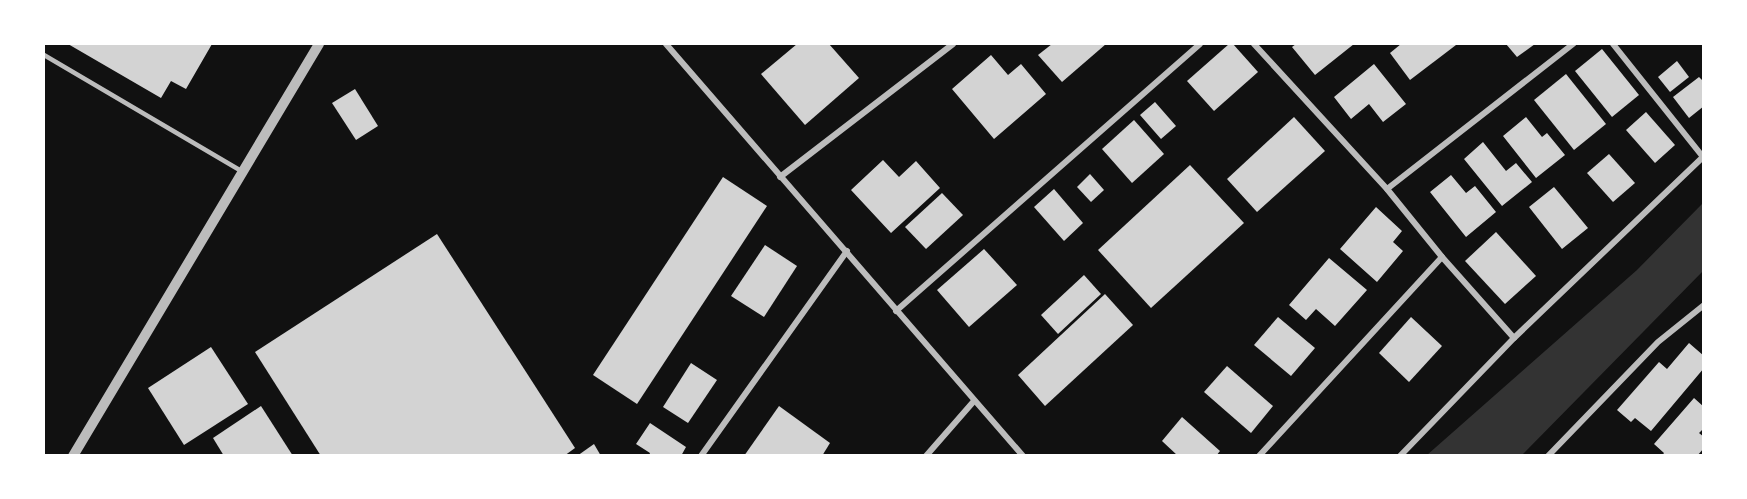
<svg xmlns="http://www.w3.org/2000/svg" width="1747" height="499" viewBox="0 0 1747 499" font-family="'Open Sans',sans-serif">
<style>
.water{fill:#333}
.building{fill:#d3d3d3}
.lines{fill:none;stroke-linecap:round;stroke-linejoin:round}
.service{stroke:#bcbcbc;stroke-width:4.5}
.minor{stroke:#bcbcbc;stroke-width:6}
.tertiary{stroke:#bcbcbc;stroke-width:10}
</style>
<rect width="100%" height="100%" fill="#111"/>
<polygon class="water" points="1703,203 1703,271 1522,455 1427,455 1637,270"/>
<g class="building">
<polygon points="68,44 212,44 186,89 171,81 161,98"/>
<polygon points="797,44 829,44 859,78 805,125 761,74"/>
<polygon points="1052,44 1106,44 1062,82 1038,55"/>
<polygon points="1229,44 1233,44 1258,72 1214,111 1187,81"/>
<polygon points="1296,44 1354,44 1315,75 1292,47"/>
<polygon points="1401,44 1455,44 1456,45 1410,80 1390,53"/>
<polygon points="1506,44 1535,44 1517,57"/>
<polygon points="1602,49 1639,95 1612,117 1575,71"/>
<polygon points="991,55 1008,75 1021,64 1046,94 994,139 952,89"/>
<polygon points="1677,61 1689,77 1670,92 1658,77"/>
<polygon points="1374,64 1406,104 1383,122 1369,104 1351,119 1334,97"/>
<polygon points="1566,74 1606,124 1574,150 1534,100"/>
<polygon points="1699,77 1704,82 1704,106 1689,118 1673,97"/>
<polygon points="355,89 378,126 356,140 332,103"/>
<polygon points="1155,102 1176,126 1161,139 1140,115"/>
<polygon points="1646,112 1675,145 1655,163 1626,130"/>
<polygon points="1294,117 1325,151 1257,212 1227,179"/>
<polygon points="1526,117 1542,137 1547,133 1565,155 1536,178 1503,136"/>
<polygon points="1134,120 1164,154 1132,183 1102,149"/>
<polygon points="1483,142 1506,171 1516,163 1532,182 1502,206 1464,159"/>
<polygon points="1609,154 1635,183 1613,202 1587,173"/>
<polygon points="883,160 899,177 916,161 940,188 891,233 851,190"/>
<polygon points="1190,165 1244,223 1151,308 1098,250"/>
<polygon points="1090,174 1104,190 1091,202 1077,187"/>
<polygon points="1451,175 1466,193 1475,186 1496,212 1466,237 1430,192"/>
<polygon points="723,177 767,206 637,404 593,375"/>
<polygon points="1554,187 1588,228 1562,249 1529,207"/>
<polygon points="1054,189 1083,223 1064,241 1034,207"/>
<polygon points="942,193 963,215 926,249 905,227"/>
<polygon points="1376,207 1402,231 1393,242 1403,251 1377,282 1340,249"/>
<polygon points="1496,232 1536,276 1505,304 1465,261"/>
<polygon points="437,234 575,448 564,456 321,456 255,352"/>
<polygon points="765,245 797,266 764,317 731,296"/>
<polygon points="984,249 1017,285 969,327 937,290"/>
<polygon points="1329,258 1367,290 1335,326 1316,309 1306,320 1289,305"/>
<polygon points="1084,275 1101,294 1058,334 1041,315"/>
<polygon points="1105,294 1133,325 1045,406 1018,375"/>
<polygon points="1278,317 1315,348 1291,376 1254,345"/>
<polygon points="1411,317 1442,346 1409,382 1379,353"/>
<polygon points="1689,343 1704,356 1704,368 1651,431 1635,418 1631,422 1617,410 1659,362 1667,369"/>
<polygon points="211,347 248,404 184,445 148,388"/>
<polygon points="691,363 717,380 688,423 663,407"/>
<polygon points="1227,366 1273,406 1251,433 1204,392"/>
<polygon points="1694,398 1704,407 1704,428 1699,433 1704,437 1704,448 1697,456 1662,456 1664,453 1654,444"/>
<polygon points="261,406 293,456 224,456 213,438"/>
<polygon points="779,406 830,443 822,456 744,456"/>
<polygon points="1182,417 1220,451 1216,456 1178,456 1162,441"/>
<polygon points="650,423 686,447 681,456 649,456 650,453 636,444"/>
<polygon points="594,444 601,456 577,456"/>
</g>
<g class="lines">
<polyline class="service" points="44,55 243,172"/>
<g class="minor">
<polyline points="666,44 1023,456"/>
<polyline points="1254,44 1387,189 1442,257 1259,456"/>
<polyline points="1613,44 1703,157"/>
<polyline points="780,177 953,44"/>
<polyline points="1387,189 1573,44"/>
<polyline points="1442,257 1514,338"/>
<polyline points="896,311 1200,44"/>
<polyline points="701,456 847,251"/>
<polyline points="926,456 974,401"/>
<polyline points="1400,456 1514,338 1704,156"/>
<polyline points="1548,456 1658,342 1704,305"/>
</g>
<polyline class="tertiary" points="73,456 319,44"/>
</g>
<rect width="1747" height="499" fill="none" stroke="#ffffff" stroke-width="90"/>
</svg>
